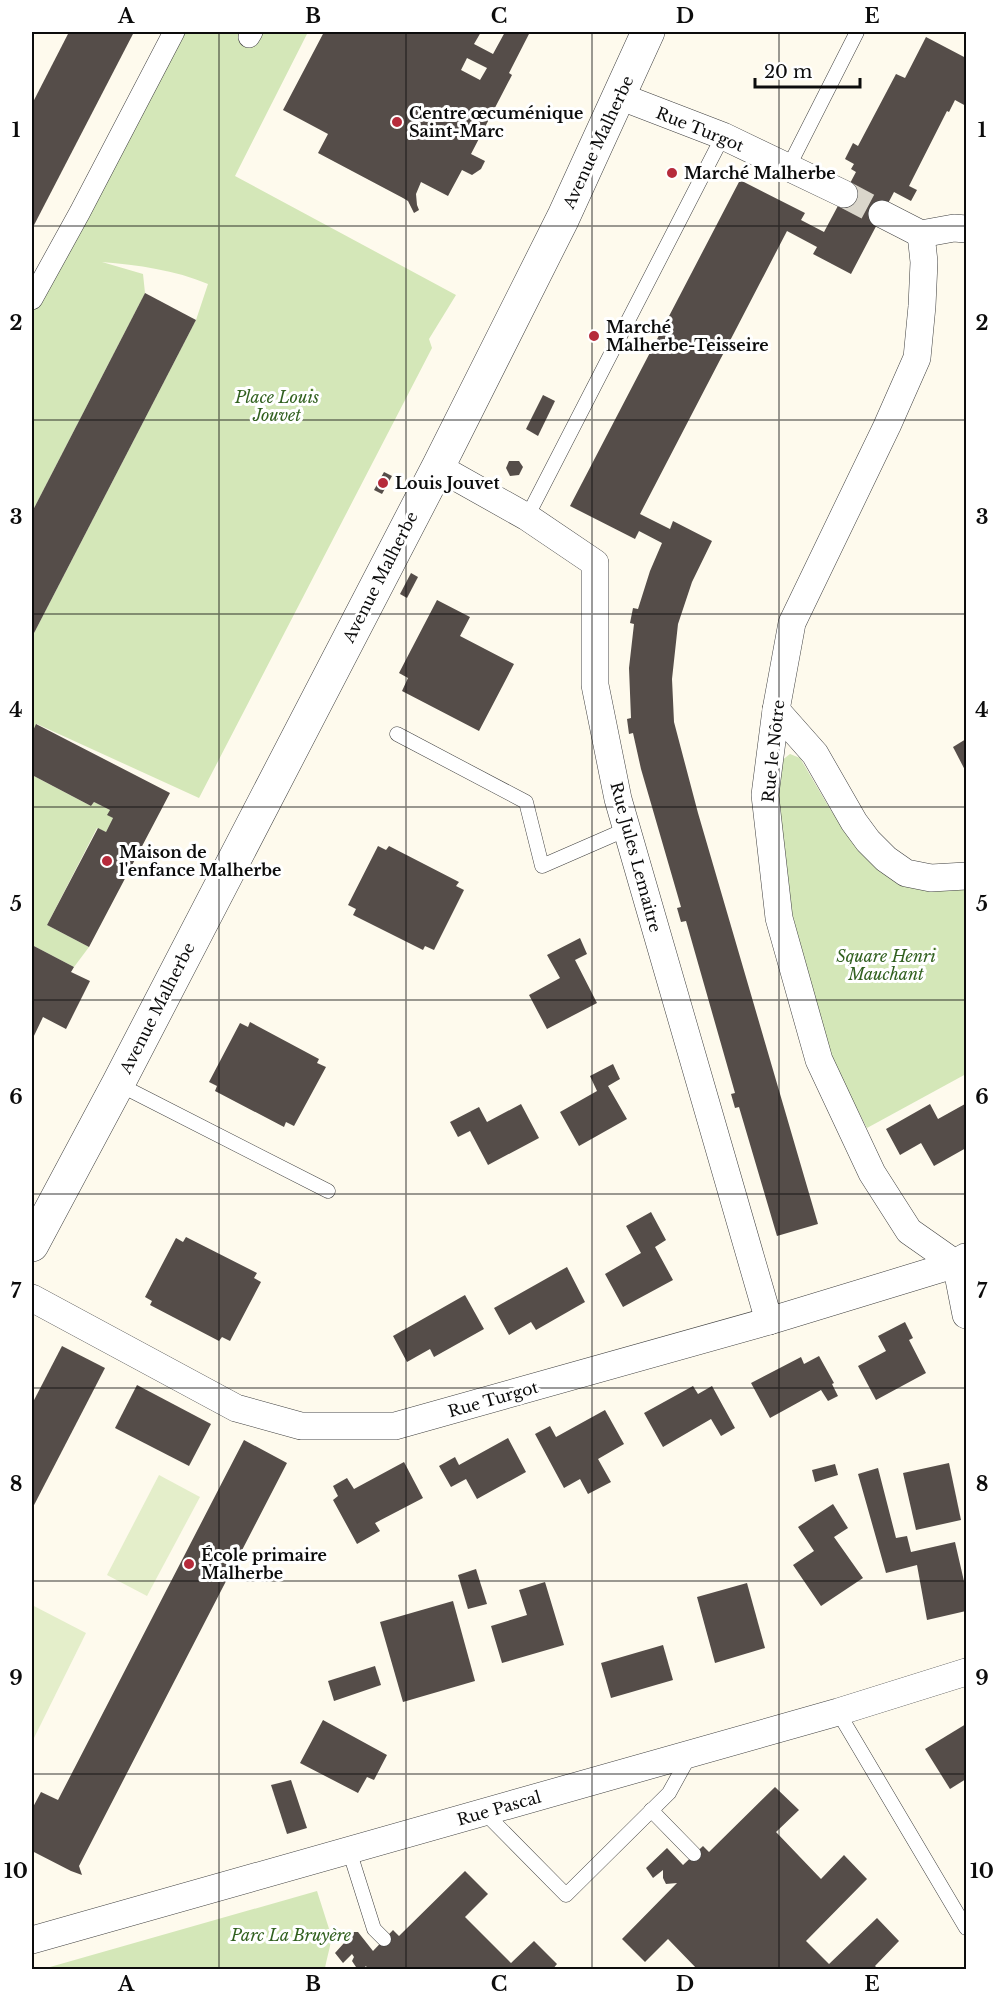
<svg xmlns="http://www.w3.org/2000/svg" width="998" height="2001" viewBox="0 0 998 2001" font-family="'Libre Baskerville',serif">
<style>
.green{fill:#d4e7b8}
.pitch{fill:#e4eeca}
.building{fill:#554d49;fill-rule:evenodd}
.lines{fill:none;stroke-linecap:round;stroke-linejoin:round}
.minor-tunnel{stroke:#dad6cb;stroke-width:27;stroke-dasharray:27 14;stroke-linecap:butt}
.service-casing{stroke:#3f3f3f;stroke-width:15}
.pedestrian-casing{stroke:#3f3f3f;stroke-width:22}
.minor-casing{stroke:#3f3f3f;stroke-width:28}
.tertiary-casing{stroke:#3f3f3f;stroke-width:34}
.service{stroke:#fff;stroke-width:14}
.pedestrian{stroke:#fff;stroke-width:21}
.minor{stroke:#fff;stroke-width:27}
.tertiary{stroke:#fff;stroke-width:33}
.grid{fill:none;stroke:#0c0c0c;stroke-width:1.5;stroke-opacity:0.55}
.poi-dot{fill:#b62b3b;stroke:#fff;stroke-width:2}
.labels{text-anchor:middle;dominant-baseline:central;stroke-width:6;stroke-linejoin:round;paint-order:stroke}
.poi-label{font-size:16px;font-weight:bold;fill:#0c0c0c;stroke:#fff;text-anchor:start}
.street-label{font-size:16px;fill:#0c0c0c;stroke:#fff}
.park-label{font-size:16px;font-style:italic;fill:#326120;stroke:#fff}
.neatline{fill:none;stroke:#0c0c0c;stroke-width:2}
.grid-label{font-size:20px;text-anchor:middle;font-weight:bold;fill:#0c0c0c}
</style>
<rect width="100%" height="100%" fill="#fefaed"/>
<g class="green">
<path d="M176,32H308L235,176L456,295L429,339L432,348L199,798L37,724L32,733V637L196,320L208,284C175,270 138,265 102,262L143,274L145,293L32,512V277L42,284Z"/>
<polygon points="790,754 800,758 830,809 862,853 966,884 966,1074 867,1128 833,1063 808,984 790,903 775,804 781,761"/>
<polygon points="32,775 91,806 94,802 110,810 108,815 113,818 106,832 97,828 47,925 89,947 74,967 32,945"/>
<path d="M317,1891L331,1935C332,1943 326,1960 325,1969H43Z"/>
</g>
<g class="pitch">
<polygon points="159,1475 200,1497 147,1596 107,1575"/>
<polygon points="32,1605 86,1633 32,1742"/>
</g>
<g class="building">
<polygon points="69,32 134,32 32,229 32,104"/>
<path d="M324,32H481L474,44L493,54L505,32H530L509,73L512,75L471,154L485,161L481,169L472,175L462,170L448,196L421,182L416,194L417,205L419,210L414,213L408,201L403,198L318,153L328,134L283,110ZM467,58L487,68L480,80L461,70Z"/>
<polygon points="926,37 966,58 966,106 955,100 949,112 947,111 909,186 917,190 911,201 894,192 851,274 813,254 817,247 787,231 640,514 670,529 673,521 712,541 692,582 678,624 672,679 674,722 698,813 818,1224 777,1236 739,1107 735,1108 731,1094 735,1093 686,921 681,922 677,908 681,907 641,769 633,733 629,734 627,719 631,718 629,668 634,624 630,623 633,608 638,609 650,571 662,543 639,531 635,539 570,506 740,180 805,213 801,220 824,232 856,172 851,169 854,164 845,159 853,143 858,146 896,74 905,78"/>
<polygon points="145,293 196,320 32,637 32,512"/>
<polygon points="543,395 555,401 538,436 526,429"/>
<polygon points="509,461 519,461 523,467 519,475 510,476 506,468"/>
<polygon points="384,472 392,476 382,494 374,490"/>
<polygon points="411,573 418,577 407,598 400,594"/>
<polygon points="437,600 470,617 460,636 514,664 479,731 402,691 408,678 399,673"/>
<polygon points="36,724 170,793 89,947 47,925 98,828 106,832 113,818 107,815 110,810 94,802 91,806 32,775 32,733"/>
<polygon points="966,739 966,772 953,747"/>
<polygon points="378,846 386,850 389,846 459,882 456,886 464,890 434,950 425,946 423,950 353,915 356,909 348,905"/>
<polygon points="580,938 587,954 575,960 597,1003 547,1029 529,995 560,978 547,955"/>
<polygon points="32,945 74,967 71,972 90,981 66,1029 43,1017 32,1040"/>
<polygon points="250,1022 319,1059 317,1063 326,1067 294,1126 286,1122 284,1127 215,1091 217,1086 209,1082 240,1023 248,1027"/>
<polygon points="613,1064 620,1079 608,1086 627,1119 579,1146 560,1112 597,1091 590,1076"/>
<polygon points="521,1104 539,1138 488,1165 470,1131 458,1137 450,1122 479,1107 487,1122"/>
<polygon points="930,1104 938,1119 965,1104 966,1107 966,1148 934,1166 921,1143 900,1155 886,1129"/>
<polygon points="651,1212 666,1240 655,1247 673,1280 623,1307 605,1274 641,1253 626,1226"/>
<polygon points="186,1237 257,1273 254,1278 261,1282 230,1341 222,1337 219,1341 150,1305 152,1301 145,1297 176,1238 183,1242"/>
<polygon points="567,1267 585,1302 536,1330 531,1322 509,1335 494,1308"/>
<polygon points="465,1295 484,1329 434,1357 430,1349 407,1362 393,1336"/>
<polygon points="905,1322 913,1338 909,1340 926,1373 876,1400 858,1366 886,1351 878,1336"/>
<polygon points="62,1346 105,1368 32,1509 32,1404"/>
<polygon points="819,1356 834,1383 832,1384 838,1396 828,1401 821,1390 770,1418 751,1383 801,1357 804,1364"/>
<polygon points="137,1385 211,1424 189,1466 115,1428"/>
<polygon points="693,1386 698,1394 712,1386 735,1428 721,1436 711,1419 663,1447 644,1413"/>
<polygon points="605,1410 624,1444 598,1459 611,1482 588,1494 580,1479 564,1488 535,1434 550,1426 556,1437"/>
<polygon points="508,1438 526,1472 477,1499 466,1479 451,1487 439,1466 455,1457 459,1465"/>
<polygon points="244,1440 287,1463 79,1866 82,1875 71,1871 32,1851 32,1809 41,1792 58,1800"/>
<polygon points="404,1462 423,1498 375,1523 380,1531 357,1544 333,1500 338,1496 333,1486 347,1478 354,1489"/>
<polygon points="949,1463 961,1520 916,1530 903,1473"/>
<polygon points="835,1464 838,1475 815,1482 812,1470"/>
<polygon points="878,1468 896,1538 907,1536 911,1552 955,1542 966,1590 966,1611 927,1620 917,1565 886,1573 858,1474"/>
<polygon points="833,1504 848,1528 834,1537 863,1578 821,1606 793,1565 814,1551 798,1527"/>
<polygon points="476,1569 487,1604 468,1609 458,1575"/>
<polygon points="545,1582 564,1645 502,1663 491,1626 527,1615 519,1590"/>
<polygon points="747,1583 765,1648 715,1663 697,1597"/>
<polygon points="453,1601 475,1681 403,1702 380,1622"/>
<polygon points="663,1645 673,1680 611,1698 601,1663"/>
<polygon points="375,1666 381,1685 334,1701 328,1681"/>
<polygon points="323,1720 387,1755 374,1780 367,1777 358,1793 300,1763"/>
<polygon points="966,1724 966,1779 950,1789 925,1749"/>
<polygon points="291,1780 307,1828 287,1834 271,1785"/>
<polygon points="775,1787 799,1810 776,1832 821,1879 844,1855 867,1879 806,1941 829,1964 877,1918 899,1941 875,1966 879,1970 698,1970 668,1939 645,1962 622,1939 677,1883 666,1884 663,1878 663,1870 653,1878 646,1868 667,1848 683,1865 703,1846 709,1852"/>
<polygon points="465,1871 488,1894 465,1917 511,1963 534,1941 557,1964 552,1970 368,1970 366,1966 362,1970 358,1970 352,1961 354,1957 352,1954 343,1963 335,1953 354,1932 358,1932 373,1951 393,1930 399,1936"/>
</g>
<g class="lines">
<polyline class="minor-tunnel" points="844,194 882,214"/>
<g class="service-casing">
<g id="service">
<polyline points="788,168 857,32"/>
<polyline points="527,517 723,136"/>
<polyline points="397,734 526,802 542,866 627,829"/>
<polyline points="118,1084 328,1191"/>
<polyline points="838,1712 966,1928"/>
<polyline points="651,1810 694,1854"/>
<polyline points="484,1812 566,1895 669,1793 690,1755"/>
<polyline points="349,1850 374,1929 384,1939"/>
</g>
</g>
<g class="pedestrian-casing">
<g id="pedestrian">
<polyline points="249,37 252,32"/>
<polyline points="32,299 80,212 174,32"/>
</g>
</g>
<g class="minor-casing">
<g id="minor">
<polyline points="619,96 723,136 844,194"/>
<polyline points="882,214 921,234 954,228 966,229"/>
<polyline points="921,234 924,262 922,306 917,358 887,426 792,623 776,710 765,795 779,918 819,1060 872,1173 909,1231 956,1264 966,1315"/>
<polyline points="438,467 527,517 595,563 595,685 618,799 769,1321"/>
<polyline points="776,710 815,754 854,822 868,841 886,859 906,873 931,878 966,876"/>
<polyline points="32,1298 236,1408 301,1426 395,1426 769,1321 956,1264 965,1257"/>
<polyline points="32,1940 838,1712 966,1672"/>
</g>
</g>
<g class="tertiary-casing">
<polyline id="tertiary" points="32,1245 118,1084 438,467 563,218 648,32"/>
</g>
<use href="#service" class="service"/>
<use href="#pedestrian" class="pedestrian"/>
<use href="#minor" class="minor"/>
<use href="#tertiary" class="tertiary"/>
</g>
<path class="grid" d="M219,32V1970M406,32V1970M592,32V1970M779,32V1970M32,226H966M32,420H966M32,614H966M32,807H966M32,1000H966M32,1194H966M32,1388H966M32,1581H966M32,1774H966"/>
<g class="poi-dot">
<circle cx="397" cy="122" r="6"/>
<circle cx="672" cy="173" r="6"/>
<circle cx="594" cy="336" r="6"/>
<circle cx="383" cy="483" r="6"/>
<circle cx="107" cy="861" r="6"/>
<circle cx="189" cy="1564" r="6"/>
</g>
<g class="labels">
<g class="poi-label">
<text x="409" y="113">Centre œcuménique<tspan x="409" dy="18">Saint-Marc</tspan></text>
<text x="684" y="173">Marché Malherbe</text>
<text x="606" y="327">Marché<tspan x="606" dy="18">Malherbe-Teisseire</tspan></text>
<text x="395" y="483">Louis Jouvet</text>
<text x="119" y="852">Maison de<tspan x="119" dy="18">l'enfance Malherbe</tspan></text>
<text x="201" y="1555">École primaire<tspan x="201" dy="18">Malherbe</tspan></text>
</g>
<g class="street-label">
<text transform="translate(700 129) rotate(22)">Rue Turgot</text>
<text transform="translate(598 142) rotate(-65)">Avenue Malherbe</text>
<text transform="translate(380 577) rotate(-63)">Avenue Malherbe</text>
<text transform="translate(773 751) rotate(-84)">Rue le Nôtre</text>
<text transform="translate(636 857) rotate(75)">Rue Jules Lemaitre</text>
<text transform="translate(157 1008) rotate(-63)">Avenue Malherbe</text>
<text transform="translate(493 1399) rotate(-16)">Rue Turgot</text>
<text transform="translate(499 1808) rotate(-16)">Rue Pascal</text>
</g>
<g class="park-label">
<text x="277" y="397">Place Louis<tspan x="277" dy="18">Jouvet</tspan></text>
<text x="886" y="956">Square Henri<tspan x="886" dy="18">Mauchant</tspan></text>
<text x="291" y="1935">Parc La Bruyère</text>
</g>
</g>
<rect width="998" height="2001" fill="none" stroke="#ffffff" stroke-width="66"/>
<path d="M755 78v9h105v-9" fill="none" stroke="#0c0c0c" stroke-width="3"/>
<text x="764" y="78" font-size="18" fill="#0c0c0c" stroke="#ffffff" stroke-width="4.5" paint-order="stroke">20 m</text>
<rect x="33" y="33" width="932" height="1935" class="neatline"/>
<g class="grid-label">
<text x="126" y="23">A</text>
<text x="313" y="23">B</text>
<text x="499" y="23">C</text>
<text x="685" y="23">D</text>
<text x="872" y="23">E</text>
<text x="16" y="137">1</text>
<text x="982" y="137">1</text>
<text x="16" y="330">2</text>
<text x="982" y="330">2</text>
<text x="16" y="524">3</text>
<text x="982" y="524">3</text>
<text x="16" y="717">4</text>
<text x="982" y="717">4</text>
<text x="16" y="911">5</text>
<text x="982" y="911">5</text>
<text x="16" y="1104">6</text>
<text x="982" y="1104">6</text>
<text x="16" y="1298">7</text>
<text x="982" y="1298">7</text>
<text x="16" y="1491">8</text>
<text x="982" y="1491">8</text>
<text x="16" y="1685">9</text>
<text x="982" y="1685">9</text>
<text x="16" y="1878">10</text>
<text x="982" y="1878">10</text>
<text x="126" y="1991">A</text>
<text x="313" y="1991">B</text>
<text x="499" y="1991">C</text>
<text x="685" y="1991">D</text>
<text x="872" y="1991">E</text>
</g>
</svg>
